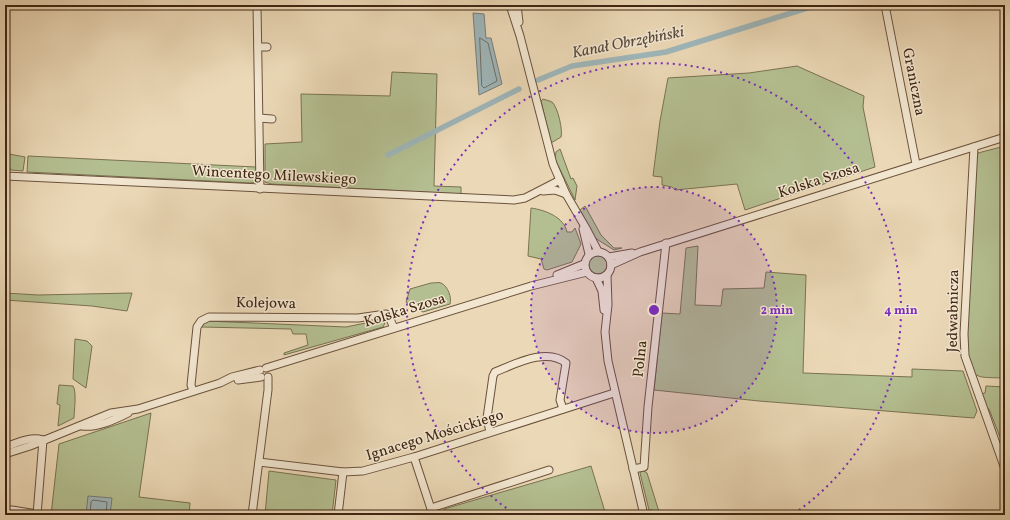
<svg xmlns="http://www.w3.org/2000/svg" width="1010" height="520" viewBox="0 0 1010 520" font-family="Vollkorn,serif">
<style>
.green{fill:#b4bf91;stroke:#7a7252}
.water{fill:#9eb6ba;stroke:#787c77}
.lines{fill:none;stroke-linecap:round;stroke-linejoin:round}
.shore{stroke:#6f6e66;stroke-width:1}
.canal{stroke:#9eb6ba;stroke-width:5.5}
.minor-casing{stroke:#6b523c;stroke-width:9}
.minor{stroke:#f2e6d0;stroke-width:7}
.ring{fill:none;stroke:#7b2cbf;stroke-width:2;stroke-dasharray:2 4}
.labels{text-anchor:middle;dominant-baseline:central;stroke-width:3;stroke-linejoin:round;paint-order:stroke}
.street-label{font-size:15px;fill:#402613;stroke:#f2e6d0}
.water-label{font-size:16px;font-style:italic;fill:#584a3d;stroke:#f2e6d0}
.centre{fill:#7b2cbf;stroke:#f2e6d0;stroke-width:2}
.ring-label{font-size:12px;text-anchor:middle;font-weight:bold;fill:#7b2cbf;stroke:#f2e6d0;stroke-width:3;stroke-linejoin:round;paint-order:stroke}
</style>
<rect width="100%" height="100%" fill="#ebd8b6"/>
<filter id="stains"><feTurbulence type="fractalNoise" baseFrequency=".005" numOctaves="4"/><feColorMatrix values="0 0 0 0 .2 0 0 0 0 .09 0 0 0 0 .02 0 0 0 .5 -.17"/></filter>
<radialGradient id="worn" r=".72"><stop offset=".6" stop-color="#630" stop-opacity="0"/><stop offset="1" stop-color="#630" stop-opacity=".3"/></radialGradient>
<g class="green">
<polygon points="797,66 864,96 863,107 875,167 745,210 737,184 675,190 672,187 662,185 662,177 653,176 660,121 668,78 749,73"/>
<polygon points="392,72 437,74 434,186 461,187 461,194 271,184 265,182 265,144 302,142 301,94 390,96"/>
<path d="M543,99C546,100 550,101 552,102C558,107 563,131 561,137L551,143L541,101Z"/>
<path d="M1005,146L1004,375V378C971,377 976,380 966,349L976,162L978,153Z"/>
<polygon points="560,149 571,179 573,178 577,186 575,200 555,159 556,152"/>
<polygon points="9,154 25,157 23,171 11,170 9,167"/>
<polygon points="28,156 256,167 256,182 251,183 27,172"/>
<polygon points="585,206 601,235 614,248 622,248 614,250 595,238 580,210"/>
<path d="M531,208C545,210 564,217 567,232H572L575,228L581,244L572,262L547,270L544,269L541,259L528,256Z"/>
<polygon points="698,246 695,305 721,306 723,289 764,288 766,272 806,275 803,373 912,377 912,369 963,371 977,411 974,418 759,401 654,390 662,313 680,314 686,248"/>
<circle cx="598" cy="265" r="9"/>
<path d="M431,283C434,283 439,282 441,283C448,286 452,298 450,304L423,312L406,302L410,289Z"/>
<polygon points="5,293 38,295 132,293 127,311 92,306 5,300"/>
<polygon points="380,320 385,323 383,327 284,355 284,353 308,345 306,334 293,334 291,329 201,327 207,321 346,327"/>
<polygon points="75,339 87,341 92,346 86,388 73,379"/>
<path d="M59,385L73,386C77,392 74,411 74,418L58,426L60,405L57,404Z"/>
<polygon points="986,386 1005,387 1002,419 1005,433 1003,437 1000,437 989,409 987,408 981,394 985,393"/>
<polygon points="151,413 139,497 190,503 189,515 51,515 59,444"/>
<polygon points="591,466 606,515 445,515 444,509"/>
<polygon points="642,470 647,473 660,515 654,515 652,510 649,510 640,473"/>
<polygon points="269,471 336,480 332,515 265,515"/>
</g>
<g class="water">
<polygon points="473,13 484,14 486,38 491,38 502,84 479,95"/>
<polygon points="88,496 112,498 110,515 86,515"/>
</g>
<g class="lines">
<g class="shore">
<polygon points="480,38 488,43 497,81 484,88 482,86"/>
<polyline points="90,515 91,502 93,500 107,502 106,515"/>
</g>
<g class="canal">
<polyline points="538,80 572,66 666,52 817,5"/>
<polyline points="388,155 519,89"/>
</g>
<g class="minor-casing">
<g id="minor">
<polyline points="257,5 260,189"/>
<polyline points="510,5 520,36 553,164 566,194 587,230 598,251"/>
<polyline points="517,5 519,22"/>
<polyline points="885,5 916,164"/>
<polyline points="258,47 267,47"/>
<polyline points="259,118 272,119"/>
<polyline points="974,147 964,334 965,356 1005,469"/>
<polyline points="5,176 514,200 525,198 560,180"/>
<polyline points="543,191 555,190 566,194"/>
<polyline points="583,229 589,254"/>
<circle cx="598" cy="265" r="13"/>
<polyline points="609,257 632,253"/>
<polyline points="611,265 640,252 1005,137"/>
<polyline points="557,275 584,264"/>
<polyline points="607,275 608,305 605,332 608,361 644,515"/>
<polyline points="596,278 602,291 604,310"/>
<polyline points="266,368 531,286 587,272"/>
<polyline points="238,380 261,377"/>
<polyline points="193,391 191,385 197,327 201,321 209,317 358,318 386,314 389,317 394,328"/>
<path d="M82,426C97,428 114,420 128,413"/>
<path d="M490,432L487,418L493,376L495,372C515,364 547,347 566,363L560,400L563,409"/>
<path d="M5,447C17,443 30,436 43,440"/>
<polyline points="5,454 30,446 111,413 138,409 220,383 232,377 260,370"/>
<polyline points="414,457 433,515"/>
<polyline points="259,462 343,472 363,471 414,457 614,393"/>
<polyline points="633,469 644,467 648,407 666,243"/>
<polyline points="431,508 549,470"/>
<polyline points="5,511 12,510 37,514"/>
<polyline points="37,515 43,440"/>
<polyline points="252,515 268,390 268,377"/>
<polyline points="338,515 343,472"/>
</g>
</g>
<use href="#minor" class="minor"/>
</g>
<circle cx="654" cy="310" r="123" fill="#7b2cbf" fill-opacity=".12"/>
<g class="ring">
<circle cx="654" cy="310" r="123"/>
<path d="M516 515A247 247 0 1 1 792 515"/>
</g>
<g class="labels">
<g class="street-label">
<text transform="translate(913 82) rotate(79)">Graniczna</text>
<text transform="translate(274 176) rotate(3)">Wincentego Milewskiego</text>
<text transform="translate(819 181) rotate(-18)">Kolska Szosa</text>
<text transform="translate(266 304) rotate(1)">Kolejowa</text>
<text transform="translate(405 311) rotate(-17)">Kolska Szosa</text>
<text transform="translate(954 311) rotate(-89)">Jedwabnicza</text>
<text transform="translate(641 359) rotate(-84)">Polna</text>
<text transform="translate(435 436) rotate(-17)">Ignacego Mościckiego</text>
</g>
<g class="water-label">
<text transform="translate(628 43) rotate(-11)">Kanał Obrzębiński</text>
</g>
</g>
<circle cx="654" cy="310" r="6" class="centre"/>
<g class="ring-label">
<text x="777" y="314">2 min</text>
<text x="901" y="314">4 min</text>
</g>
<rect width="1010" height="520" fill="none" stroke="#ebd8b6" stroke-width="20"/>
<rect x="6" y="6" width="998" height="508" fill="none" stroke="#402613" stroke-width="2"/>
<rect x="10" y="10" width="990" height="500" fill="none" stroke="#402613"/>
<rect width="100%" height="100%" filter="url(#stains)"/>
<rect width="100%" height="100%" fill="url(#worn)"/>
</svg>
